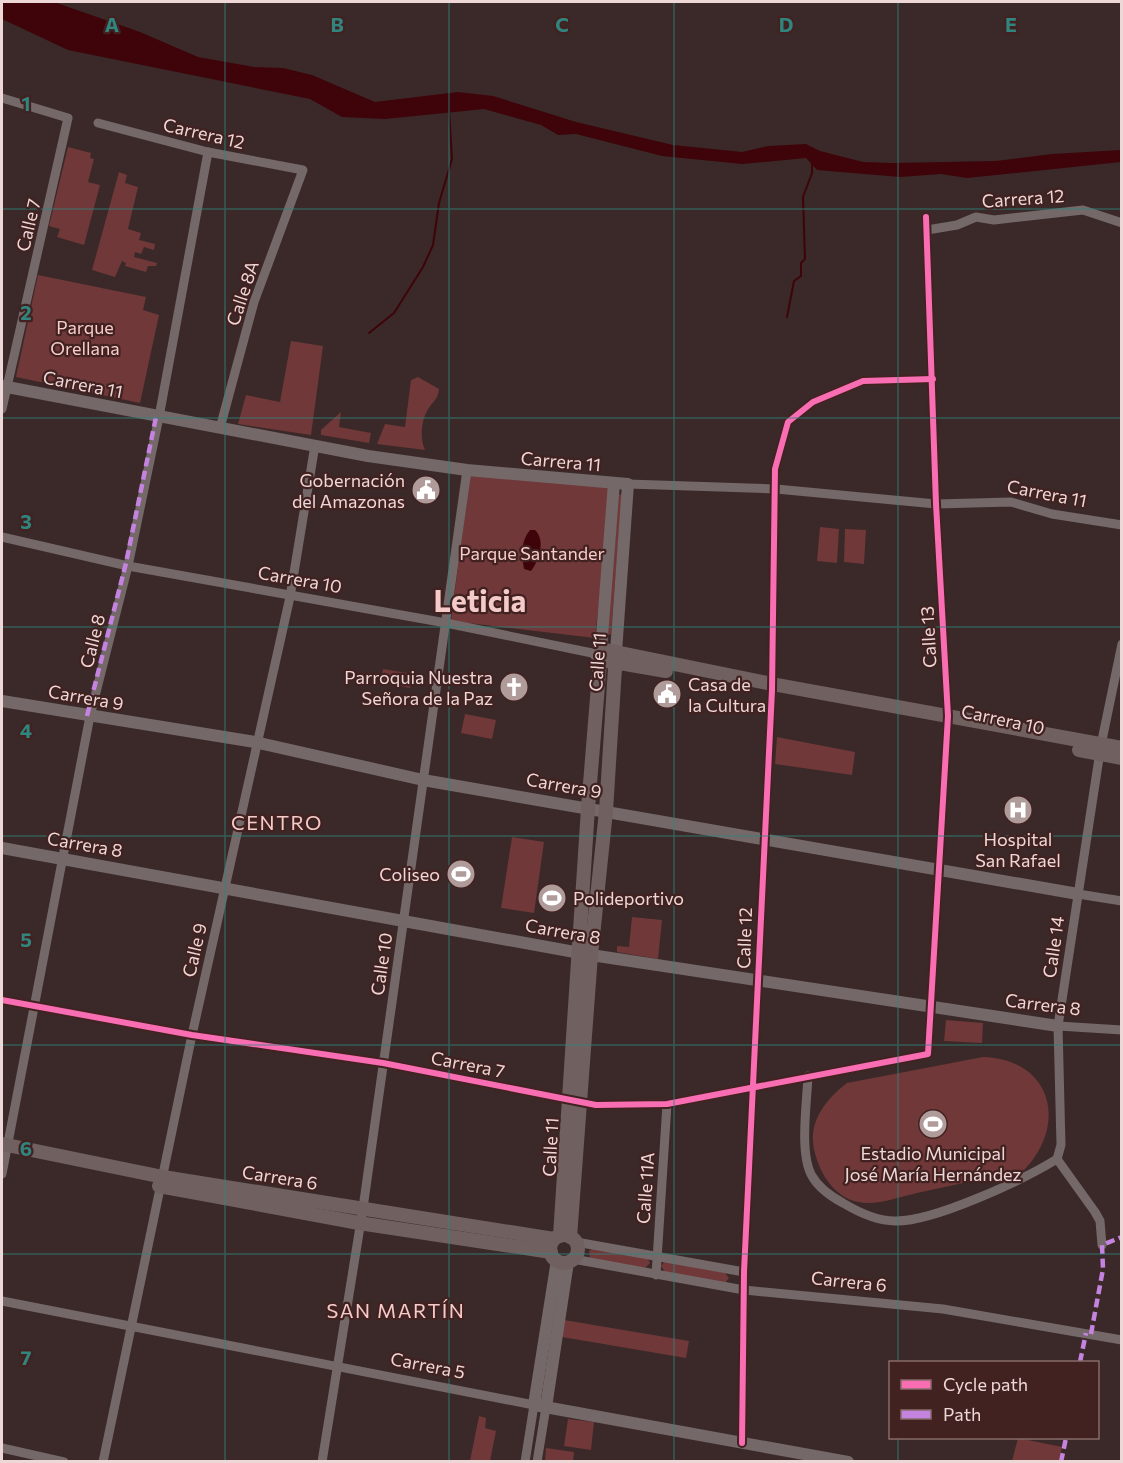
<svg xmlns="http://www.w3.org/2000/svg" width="1123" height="1463" viewBox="0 0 1123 1463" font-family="Commissioner,sans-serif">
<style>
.green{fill:#703838}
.water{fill:#3e040a}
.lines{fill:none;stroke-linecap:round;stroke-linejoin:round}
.stream{stroke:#3e040a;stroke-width:2}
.minor{stroke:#746868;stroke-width:9}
.tertiary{stroke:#746868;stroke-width:12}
.secondary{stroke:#70605f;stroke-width:14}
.quiet{stroke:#c483df;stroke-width:4.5;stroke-dasharray:9 4.5;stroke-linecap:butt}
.cycleway-casing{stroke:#412221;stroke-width:10}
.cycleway{stroke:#f96db3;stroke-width:6}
.grid{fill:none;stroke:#30857e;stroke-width:1.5;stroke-opacity:0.55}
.labels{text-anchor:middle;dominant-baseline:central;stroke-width:4.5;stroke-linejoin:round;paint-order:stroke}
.street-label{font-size:18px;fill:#eed8d7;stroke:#412221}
.park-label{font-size:18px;fill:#f7ccca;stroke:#412221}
.poi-label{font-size:18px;fill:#eed8d7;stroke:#412221;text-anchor:end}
.neighbourhood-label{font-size:20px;letter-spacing:1.5px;fill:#f5cbc9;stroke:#412221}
.town-label{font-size:30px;font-weight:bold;fill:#f5cbc9;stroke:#412221}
.grid-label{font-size:20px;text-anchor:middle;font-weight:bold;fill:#30857e;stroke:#412221;stroke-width:4.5;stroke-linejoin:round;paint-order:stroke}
</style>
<rect width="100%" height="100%" fill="#3a2928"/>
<g class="green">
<polygon points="68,147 91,153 90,158 94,159 88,182 100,185 84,245 57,237 60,229 49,226"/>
<polygon points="119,172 127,175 125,183 138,187 128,229 141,233 139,240 155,244 154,250 144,247 141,254 135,252 134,257 157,263 156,266 148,266 146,272 125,266 126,263 122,261 115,277 92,270"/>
<polygon points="38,275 146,297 143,310 159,315 140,403 16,377"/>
<polygon points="291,341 323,346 311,435 238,424 246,395 280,402"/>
<path d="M418,377L439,389C438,400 432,402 427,411C421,421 420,440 425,450L377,444L385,424L405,427L411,380Z"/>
<polygon points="341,412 339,427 371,433 369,443 321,435 321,430"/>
<polygon points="470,474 612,485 595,638 451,621"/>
<polygon points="619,494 622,495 611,634 607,635"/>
<polygon points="820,527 839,529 837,563 817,561"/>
<polygon points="845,529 866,530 864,564 844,562"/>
<polygon points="383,669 413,674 410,688 381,682"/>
<polygon points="465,714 496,720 492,739 461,733"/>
<polygon points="777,737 855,752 852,775 775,764"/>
<polygon points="512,837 544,842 534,913 501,908"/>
<polygon points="632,917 662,920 658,959 617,952 617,946 629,947"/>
<polygon points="946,1020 983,1023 982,1043 944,1041"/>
<path d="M983,1057C1051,1059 1069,1123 1024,1170C988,1178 953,1185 917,1193C899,1197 876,1206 858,1202C833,1197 819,1172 814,1149C808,1121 827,1098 847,1083Z"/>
<polygon points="592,1249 648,1259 650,1263 645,1268 590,1258 589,1251"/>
<polygon points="665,1261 725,1273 729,1278 725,1283 665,1272 661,1266"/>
<polygon points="564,1320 689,1341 686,1358 562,1337"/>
<polygon points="479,1416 486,1418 485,1428 496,1431 490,1461 470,1461"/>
<polygon points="568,1419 594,1422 591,1450 564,1446"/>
<polygon points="1018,1438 1062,1447 1059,1461 1012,1461"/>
<polygon points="546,1448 574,1452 573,1461 545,1461"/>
</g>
<g class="water">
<polygon points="2,2 54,2 140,32 198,57 254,67 283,68 312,75 375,102 458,92 493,96 576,122 673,145 742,152 768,146 806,144 820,151 863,162 892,163 996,161 1052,154 1121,150 1121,162 967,178 941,174 900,177 817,170 806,158 742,164 662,156 576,134 558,135 541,125 484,109 385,119 342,117 310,99 68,50 2,19"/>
<path d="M530,530H535C546,540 539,561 531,571L524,569C522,555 520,542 530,530Z"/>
</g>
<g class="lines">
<g class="stream">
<polyline points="787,317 794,281 801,276 801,263 805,259 803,197 812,173 812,163"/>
<polyline points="369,333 394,313 423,267 433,245 439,203 452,159 449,109"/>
</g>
<g class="minor">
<polyline points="2,98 68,118 2,409"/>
<polyline points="98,123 208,152 303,170 254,302 220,428"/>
<polyline points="927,230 957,225 976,217 994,220 1083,210 1122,223"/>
<polyline points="628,484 776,489 936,504 1011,502 1052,514 1122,525"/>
<polyline points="2,537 128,566 446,623 592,653 600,660"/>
<polyline points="1078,894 1122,901"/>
<polyline points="2,1000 192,1035 383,1063 596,1105 667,1104 928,1054 948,716 936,504 926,217"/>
<polyline points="1058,1026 1122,1030"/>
<path d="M808,1076C807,1102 799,1154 812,1176C818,1187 832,1197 843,1203C858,1212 876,1221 895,1221C933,1222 1023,1180 1057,1159"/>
<polyline points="2,1174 90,716 128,566 159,417 208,152"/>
<polyline points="576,1242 744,1272"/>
<polyline points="1102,1245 1100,1221 1095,1212 1057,1159 1061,1145 1058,1026 1101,745 1122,644"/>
<polyline points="573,1259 744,1290 943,1309 1122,1340"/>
<polyline points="656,1275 667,1104"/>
<polyline points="2,1301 534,1405 525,1462"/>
<polyline points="742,1443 744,1272 772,690 775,469 788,422 813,402 863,381 933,379"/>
<polyline points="2,1448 64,1462"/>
<polyline points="103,1462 192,1035 290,597 315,445"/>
<polyline points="322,1462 363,1208 467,470"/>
<polyline points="537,1462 546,1407"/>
</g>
<g class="tertiary">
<polyline points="2,386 368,456 467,470 628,484 616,652"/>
<polyline points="601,649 614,483"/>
<polyline points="2,701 255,742 423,780 1078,894"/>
<polyline points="2,848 591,955 1058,1026"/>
<polyline points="557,1260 534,1405 848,1462"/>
<polyline points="546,1407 568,1262"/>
</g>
<g class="secondary">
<polyline points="608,661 666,671"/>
<polyline points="1079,750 1122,758"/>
<polyline points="2,1144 163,1177 554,1239"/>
<polyline points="159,1186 359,1223 551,1252"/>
<circle cx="564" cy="1249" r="14"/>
<polyline points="560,1236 588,808 601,649 772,684 1122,748"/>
<polyline points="570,1237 591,955 606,811 616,652"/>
</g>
<g class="quiet">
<polyline points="87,716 126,563 156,417"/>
<polyline points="1091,1334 1103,1269 1102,1245 1122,1237"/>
<polyline points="1080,1362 1086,1333"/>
<polyline points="1061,1462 1066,1438"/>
</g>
<g class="cycleway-casing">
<g id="cycleway">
<polyline points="2,1000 192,1035 383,1063 596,1105 667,1104 928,1054 948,716 936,504 926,217"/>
<polyline points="742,1443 744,1272 772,690 775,469 788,422 813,402 863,381 933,379"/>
</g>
</g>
<use href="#cycleway" class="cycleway"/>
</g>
<path class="grid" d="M225,2V1462M449,2V1462M674,2V1462M898,2V1362M2,209H1122M2,418H1122M2,627H1122M2,836H1122M2,1045H1122M2,1254H1122M898,1438V1462"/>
<defs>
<g id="civic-disc" transform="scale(1.5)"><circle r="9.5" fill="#af9b9a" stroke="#412221"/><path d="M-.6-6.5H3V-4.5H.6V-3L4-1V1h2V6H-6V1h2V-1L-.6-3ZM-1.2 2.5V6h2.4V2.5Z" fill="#fff"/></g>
<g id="church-disc" transform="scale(1.5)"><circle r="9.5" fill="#af9b9a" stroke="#412221"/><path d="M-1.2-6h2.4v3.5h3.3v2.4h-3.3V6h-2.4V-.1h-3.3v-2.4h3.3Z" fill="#fff"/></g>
<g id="hospital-disc" transform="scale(1.5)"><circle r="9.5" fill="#af9b9a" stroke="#412221"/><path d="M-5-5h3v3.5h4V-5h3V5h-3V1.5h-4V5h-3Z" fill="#fff"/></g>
<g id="stadium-disc" transform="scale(1.5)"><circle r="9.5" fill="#af9b9a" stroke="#412221"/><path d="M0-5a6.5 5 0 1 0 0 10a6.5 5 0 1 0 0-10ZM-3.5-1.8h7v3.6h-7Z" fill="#fff"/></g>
</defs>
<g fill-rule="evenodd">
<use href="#civic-disc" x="426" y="490"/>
<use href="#church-disc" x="514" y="687"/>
<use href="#civic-disc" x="667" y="694"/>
<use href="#hospital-disc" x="1018" y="810"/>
<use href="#stadium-disc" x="461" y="874"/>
<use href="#stadium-disc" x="552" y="898"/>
<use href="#stadium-disc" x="933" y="1124"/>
</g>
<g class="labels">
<g class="street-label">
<text transform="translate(204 133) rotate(13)">Carrera 12</text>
<text transform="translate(1023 198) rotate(-4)">Carrera 12</text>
<text transform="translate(28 225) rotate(-77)">Calle 7</text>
<text transform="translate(242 293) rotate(-72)">Calle 8A</text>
<text transform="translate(83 384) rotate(11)">Carrera 11</text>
<text transform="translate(561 461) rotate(5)">Carrera 11</text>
<text transform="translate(1047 493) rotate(11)">Carrera 11</text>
<text transform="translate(300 579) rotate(10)">Carrera 10</text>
<text transform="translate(928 637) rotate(-93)">Calle 13</text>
<text transform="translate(92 641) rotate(-76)">Calle 8</text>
<text transform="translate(597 662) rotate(-86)">Calle 11</text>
<text transform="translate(86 697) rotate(10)">Carrera 9</text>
<text transform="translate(1003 719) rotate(12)">Carrera 10</text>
<text transform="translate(564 785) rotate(10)">Carrera 9</text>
<text transform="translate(85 844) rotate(10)">Carrera 8</text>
<text transform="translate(563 931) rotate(10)">Carrera 8</text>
<text transform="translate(744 938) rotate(-88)">Calle 12</text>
<text transform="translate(1053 947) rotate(-82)">Calle 14</text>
<text transform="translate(194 950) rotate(-77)">Calle 9</text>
<text transform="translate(381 964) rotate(-82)">Calle 10</text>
<text transform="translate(1043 1004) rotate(7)">Carrera 8</text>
<text transform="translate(468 1064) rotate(11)">Carrera 7</text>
<text transform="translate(550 1147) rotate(-87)">Calle 11</text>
<text transform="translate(280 1177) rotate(9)">Carrera 6</text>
<text transform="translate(645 1188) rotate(-86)">Calle 11A</text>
<text transform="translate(849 1281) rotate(6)">Carrera 6</text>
<text transform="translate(428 1365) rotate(11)">Carrera 5</text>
</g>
<g class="park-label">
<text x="85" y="327">Parque<tspan x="85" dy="21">Orellana</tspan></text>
<text x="532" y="553">Parque Santander</text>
</g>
<g class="poi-label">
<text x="405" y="480">Gobernación<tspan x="405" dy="21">del Amazonas</tspan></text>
<text x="493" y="677">Parroquia Nuestra<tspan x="493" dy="21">Señora de la Paz</tspan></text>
<text x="688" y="684" text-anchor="start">Casa de<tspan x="688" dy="21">la Cultura</tspan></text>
<text x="1018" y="839" text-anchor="middle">Hospital<tspan x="1018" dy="21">San Rafael</tspan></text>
<text x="440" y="874">Coliseo</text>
<text x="573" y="898" text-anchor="start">Polideportivo</text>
<text x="933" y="1153" text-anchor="middle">Estadio Municipal<tspan x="933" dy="21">José María Hernández</tspan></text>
</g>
<g class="neighbourhood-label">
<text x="277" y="822">CENTRO</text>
<text x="396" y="1310">SAN MARTÍN</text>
</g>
<g class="town-label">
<text x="480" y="599">Leticia</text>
</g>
</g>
<g class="grid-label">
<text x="112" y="32">A</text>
<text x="337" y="32">B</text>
<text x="562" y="32">C</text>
<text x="786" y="32">D</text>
<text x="1011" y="32">E</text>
<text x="26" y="111">1</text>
<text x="26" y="320">2</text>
<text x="26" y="529">3</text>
<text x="26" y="738">4</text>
<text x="26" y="947">5</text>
<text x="26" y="1156">6</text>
<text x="26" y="1365">7</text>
</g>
<rect width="1123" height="1463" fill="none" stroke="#eed8d7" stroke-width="6"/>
<rect x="889" y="1361" width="210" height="78" fill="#412221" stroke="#866b6a" stroke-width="1.5"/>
<rect x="901" y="1380" width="30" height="9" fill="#f96db3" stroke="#866b6a" stroke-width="1.5"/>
<text x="943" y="1391" font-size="18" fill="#eed8d7">Cycle path</text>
<rect x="901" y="1410" width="30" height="9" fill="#c483df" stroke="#866b6a" stroke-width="1.5"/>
<text x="943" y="1421" font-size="18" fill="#eed8d7">Path</text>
</svg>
